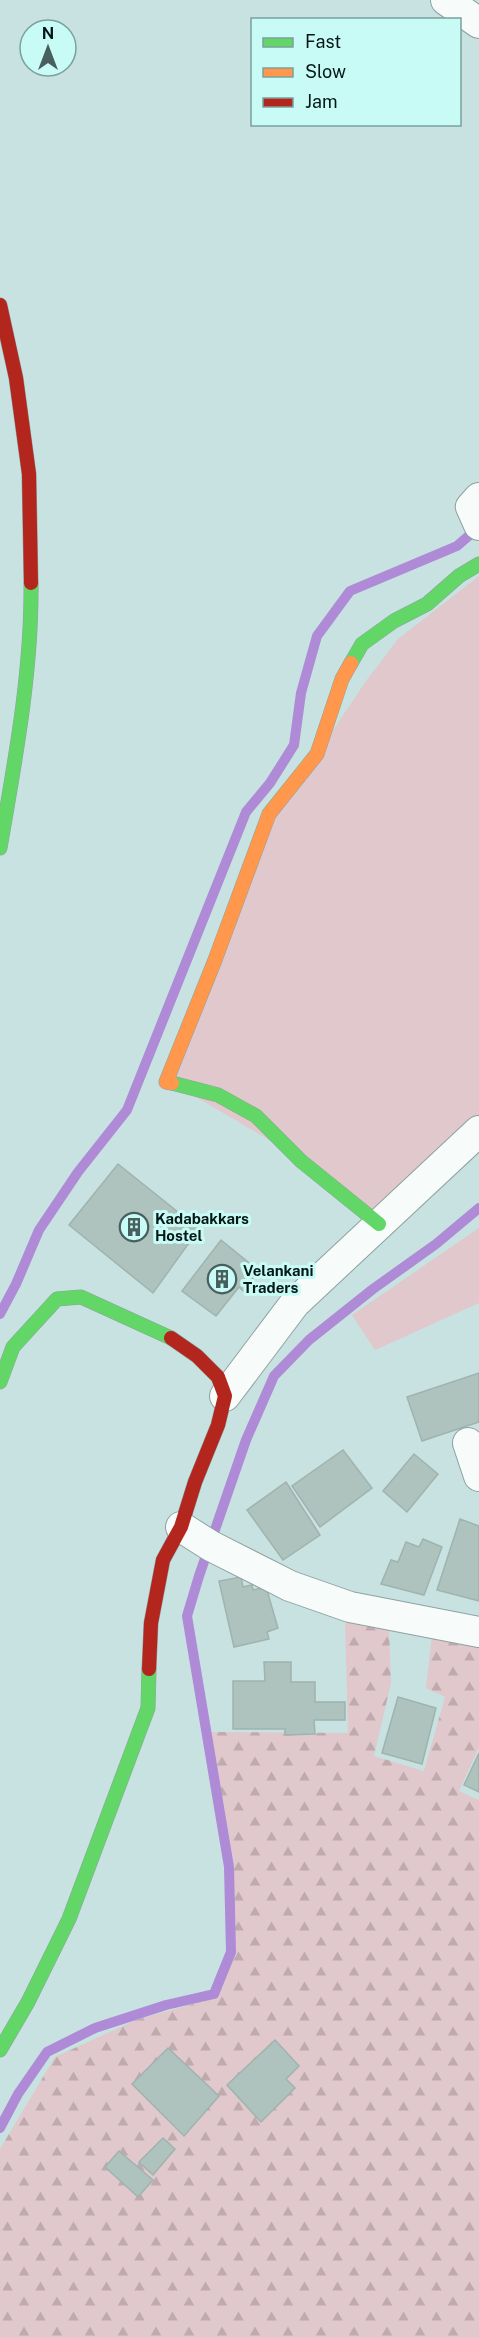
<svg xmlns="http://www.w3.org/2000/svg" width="479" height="2338" viewBox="0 0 479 2338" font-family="'Public Sans',sans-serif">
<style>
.green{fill:#e0c8cc}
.forest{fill:url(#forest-firs)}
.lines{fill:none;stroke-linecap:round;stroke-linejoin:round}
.stream{stroke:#af8ad6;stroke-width:10}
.building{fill:#aec2be;stroke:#9fb3af;stroke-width:1.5}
.street-casing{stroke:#8da2a0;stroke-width:32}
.fast-casing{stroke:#8da2a0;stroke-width:15}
.slow-casing{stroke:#8da2a0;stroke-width:15}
.jam-casing{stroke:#8da2a0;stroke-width:15}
.street{stroke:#f7fbfa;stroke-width:30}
.fast{stroke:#63d668;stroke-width:14}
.slow{stroke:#ff974d;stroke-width:14}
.jam{stroke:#b3261e;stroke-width:14}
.labels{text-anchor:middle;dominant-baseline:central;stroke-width:6;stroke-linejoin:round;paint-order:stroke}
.poi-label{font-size:15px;font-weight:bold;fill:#051817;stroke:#c9fbf6;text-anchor:start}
</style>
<defs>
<pattern id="forest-firs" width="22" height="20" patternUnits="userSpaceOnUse" patternTransform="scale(1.5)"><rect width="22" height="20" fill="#e0c8cc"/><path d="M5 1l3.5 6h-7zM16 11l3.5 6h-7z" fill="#bfabae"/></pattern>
</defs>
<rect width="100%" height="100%" fill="#c7e2e0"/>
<g class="green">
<polygon points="479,576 479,1128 379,1220 303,1160 169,1081 269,814 317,754 366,681 398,639"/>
<polygon points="479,1228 479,1303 375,1350 352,1315"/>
</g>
<polygon class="forest" points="345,1621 389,1629 391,1683 374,1756 424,1771 445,1697 426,1688 433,1627 479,1643 479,1747 459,1791 479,1800 479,2338 0,2338 0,2149 55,2057 136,2020 215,1998 234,1954 233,1882 211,1732 348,1733"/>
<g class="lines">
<g class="stream">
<polyline points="0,1314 16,1284 39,1230 78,1172 127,1110 246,812 270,783 294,745 301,693 317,636 350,591 457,546 479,527"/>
<polyline points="0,2128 18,2094 47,2052 95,2028 166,2005 214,1994 231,1952 229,1867 187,1616 199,1576 246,1440 274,1376 309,1340 373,1289 436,1244 479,1208"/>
</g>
</g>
<g class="building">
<polygon points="118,1164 199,1229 153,1293 69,1225"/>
<polygon points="221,1240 259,1271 243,1291 239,1287 216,1316 182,1291"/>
<polygon points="479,1373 479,1422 422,1441 407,1397"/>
<polygon points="343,1450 372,1488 320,1527 292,1486"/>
<polygon points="414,1454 438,1474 407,1512 383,1491"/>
<polygon points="286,1482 320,1535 283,1560 247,1510"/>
<polygon points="460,1519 479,1526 479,1601 437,1590"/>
<polygon points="423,1539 442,1547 424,1595 381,1584 391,1560 398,1562 406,1542 419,1547"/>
<polygon points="241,1577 243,1587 252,1585 253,1590 266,1587 278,1628 267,1632 269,1639 234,1647 219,1581"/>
<polygon points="264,1662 291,1662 291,1682 315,1682 315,1702 345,1702 345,1720 314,1720 315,1734 285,1735 285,1729 233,1729 233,1681 265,1681"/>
<polygon points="398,1697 436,1708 422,1764 382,1753"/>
<polygon points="479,1753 479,1792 464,1785"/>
<polygon points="275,2040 299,2066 286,2079 295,2088 261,2122 227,2085"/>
<polygon points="168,2048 219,2096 184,2136 132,2084"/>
<polygon points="163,2138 175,2149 153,2175 139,2162"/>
<polygon points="119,2151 153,2180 138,2197 105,2167"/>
</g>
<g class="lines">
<g class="street-casing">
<g id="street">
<polyline points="446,0 479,23"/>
<polyline points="479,498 471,507 479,525"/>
<polyline points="225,1396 295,1303 479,1131"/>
<polyline points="468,1443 479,1476"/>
<polyline points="181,1527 211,1546 290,1586 350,1607 479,1632"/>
</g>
</g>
<g class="fast-casing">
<g id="fast">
<polyline points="351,663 362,644 394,621 427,604 459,576 479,564"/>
<path d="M0,848C15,761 32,671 31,583"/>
<polyline points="172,1083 218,1095 256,1116 301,1161 379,1224"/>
<polyline points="0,1382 13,1347 57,1299 81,1297 171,1338"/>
<polyline points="0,2050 28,2002 69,1919 148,1708 149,1669"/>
</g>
</g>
<g class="slow-casing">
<polyline id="slow" points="172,1083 166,1082 215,960 269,814 317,754 342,679 351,663"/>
</g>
<g class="jam-casing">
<g id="jam">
<polyline points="0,305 16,378 29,474 31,583"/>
<polyline points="149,1669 151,1623 163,1560 181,1527 195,1482 218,1425 225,1396 218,1377 197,1356 171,1338"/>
</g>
</g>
<use href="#street" class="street"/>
<use href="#fast" class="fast"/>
<use href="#slow" class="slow"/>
<use href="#jam" class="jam"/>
</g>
<defs>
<g id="building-ring" transform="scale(1.5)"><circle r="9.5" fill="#c9fbf6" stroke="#495f5d" stroke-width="1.5"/><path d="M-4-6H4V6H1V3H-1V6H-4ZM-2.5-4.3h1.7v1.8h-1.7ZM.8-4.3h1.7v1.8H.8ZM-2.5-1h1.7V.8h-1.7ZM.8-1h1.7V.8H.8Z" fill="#495f5d"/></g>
</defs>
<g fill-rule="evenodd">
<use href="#building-ring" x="134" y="1227"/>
<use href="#building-ring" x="222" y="1279"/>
</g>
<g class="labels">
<g class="poi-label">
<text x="155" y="1218">Kadabakkars<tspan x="155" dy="17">Hostel</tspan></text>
<text x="243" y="1270">Velankani<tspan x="243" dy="17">Traders</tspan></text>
</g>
</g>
<rect x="251" y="18" width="210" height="108" fill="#c9fbf6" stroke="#7ba09d" stroke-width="1.5"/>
<rect x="263" y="38" width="30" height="9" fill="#63d668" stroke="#7ba09d" stroke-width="1.5"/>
<text x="305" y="48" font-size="18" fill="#051817">Fast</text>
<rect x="263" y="68" width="30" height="9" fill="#ff974d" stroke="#7ba09d" stroke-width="1.5"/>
<text x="305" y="78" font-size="18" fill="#051817">Slow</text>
<rect x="263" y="98" width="30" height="9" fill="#b3261e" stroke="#7ba09d" stroke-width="1.5"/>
<text x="305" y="108" font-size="18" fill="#051817">Jam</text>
<g transform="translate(48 48)"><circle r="28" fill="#c9fbf6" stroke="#7ba09d" stroke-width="1.5"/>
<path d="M0-4.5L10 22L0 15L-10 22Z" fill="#495f5d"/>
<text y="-9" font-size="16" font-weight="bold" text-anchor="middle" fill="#051817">N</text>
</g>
</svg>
